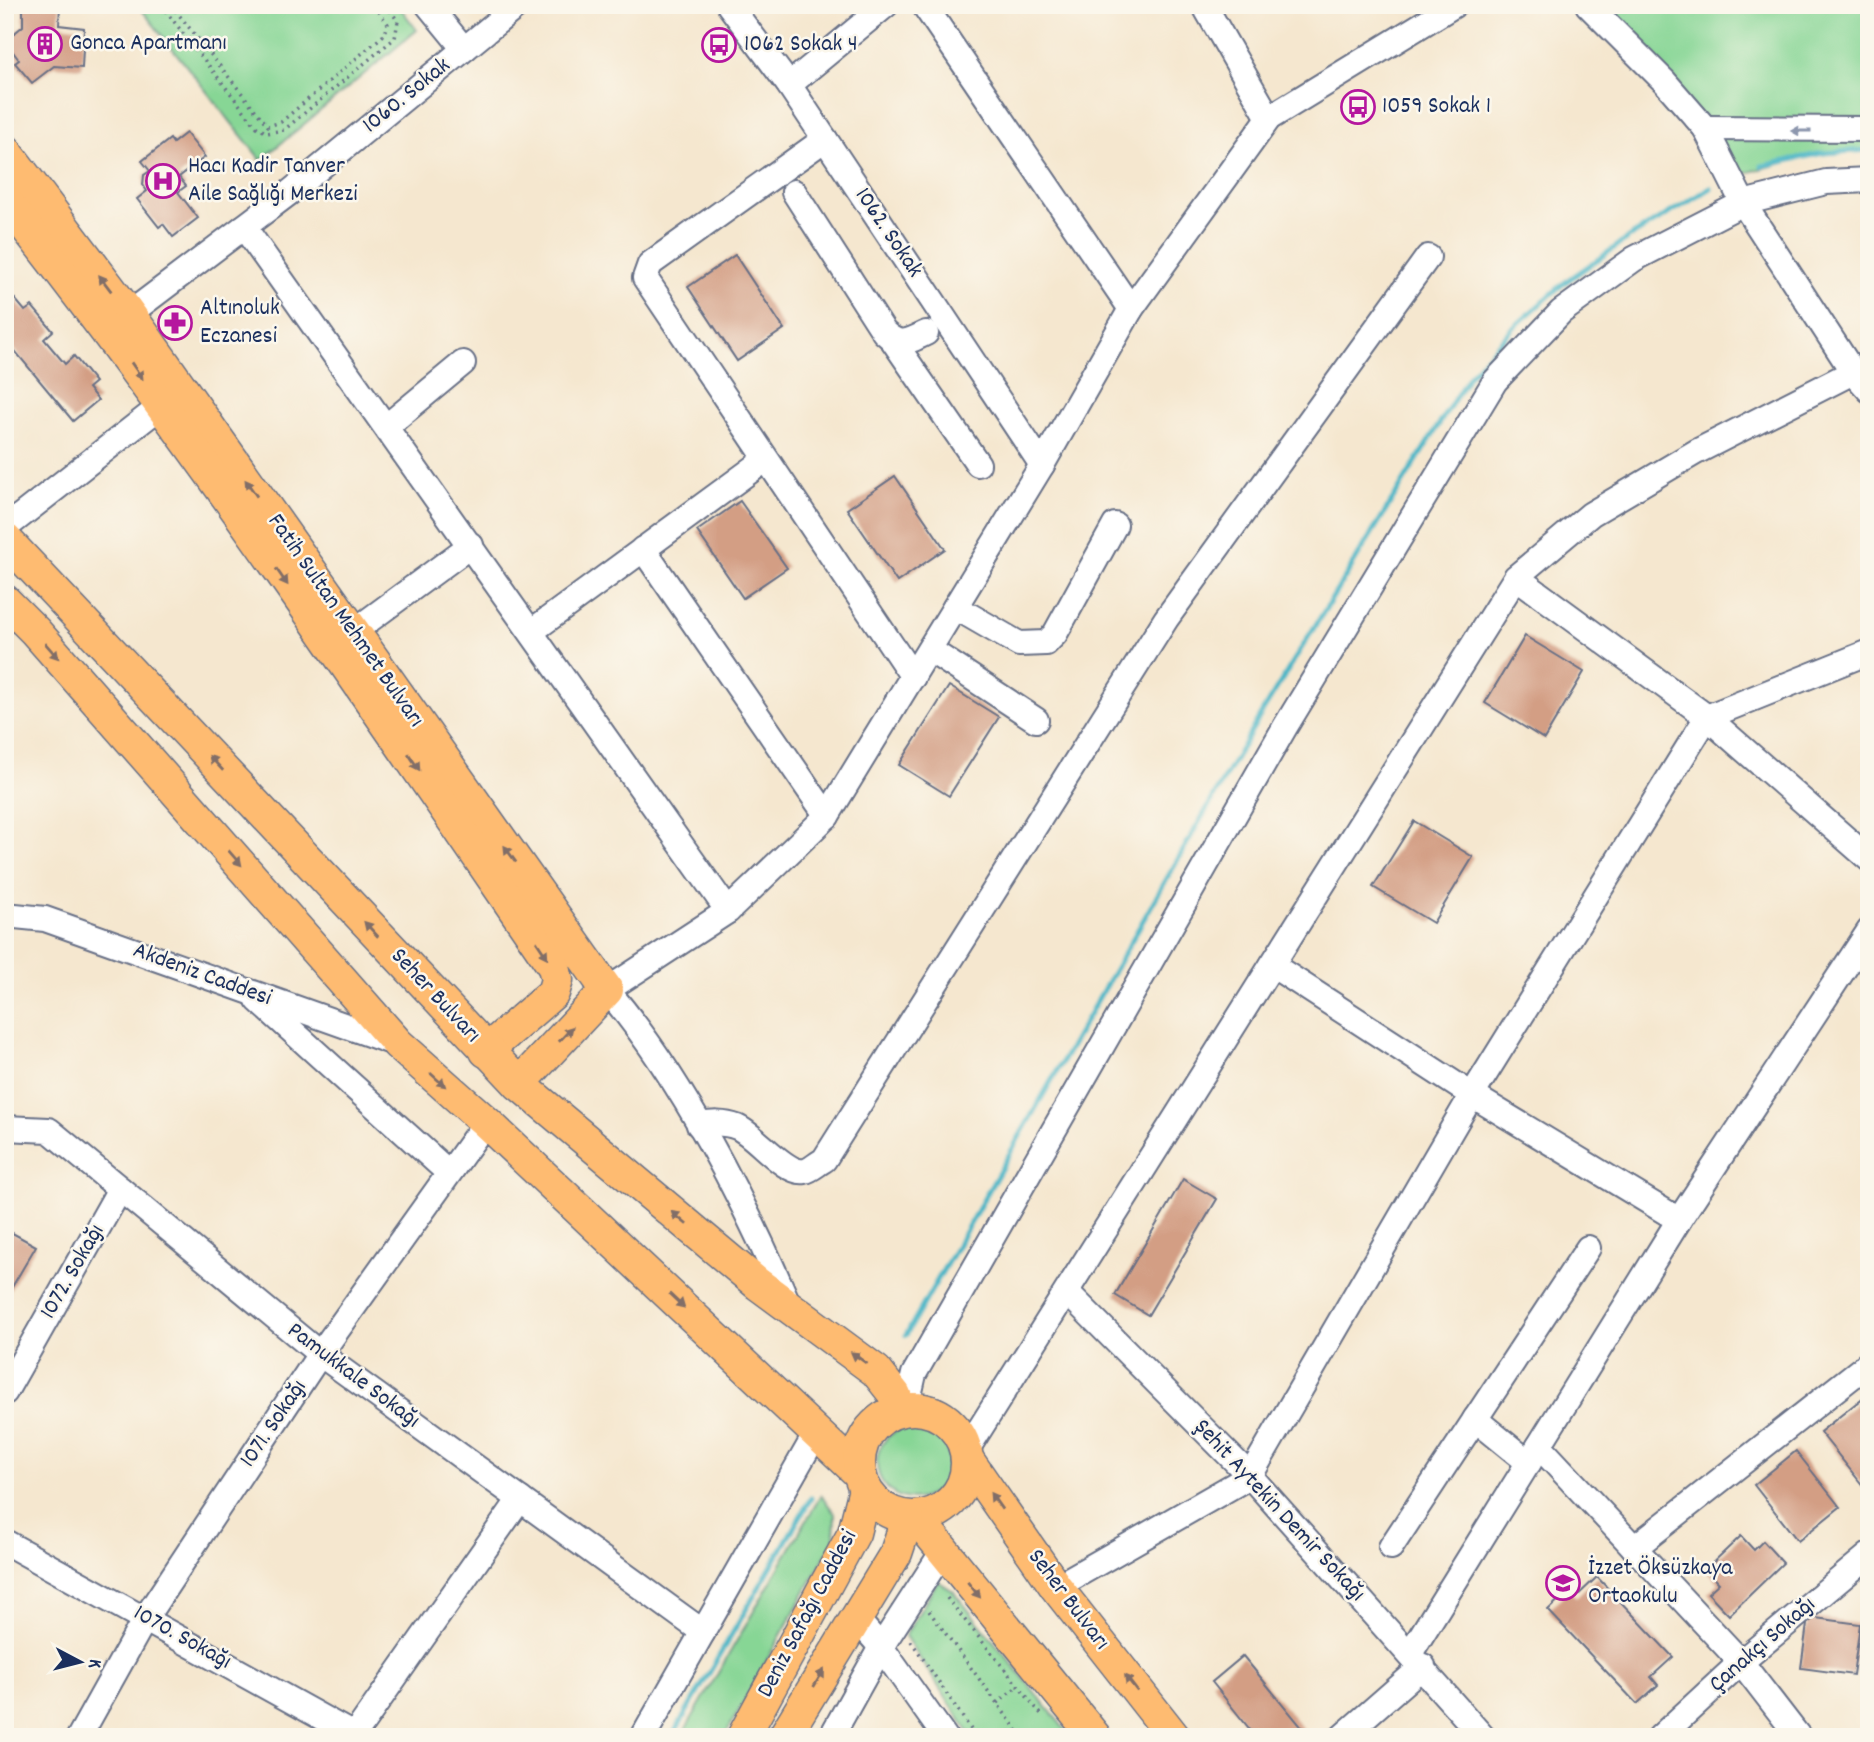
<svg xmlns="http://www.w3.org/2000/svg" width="1874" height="1742" viewBox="0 0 1874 1742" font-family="Dekko,sans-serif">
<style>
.green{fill:#87d695;stroke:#51827a;stroke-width:2}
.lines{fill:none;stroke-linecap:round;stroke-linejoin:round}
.stream{stroke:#49b5c6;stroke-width:5}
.building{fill:#d39e84}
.minor-casing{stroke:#676f86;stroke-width:28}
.major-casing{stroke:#676f86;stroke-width:35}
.path{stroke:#676f86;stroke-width:3.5;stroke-dasharray:2 5;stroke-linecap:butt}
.minor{stroke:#fff;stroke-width:24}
.major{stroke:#febb71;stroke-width:32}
.oneway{fill:#8d97ae}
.oneway2{fill:#816e67}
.labels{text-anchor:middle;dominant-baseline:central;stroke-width:5;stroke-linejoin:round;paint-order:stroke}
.poi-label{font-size:24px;fill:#1b2f5e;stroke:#fbf7ec;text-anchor:start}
.street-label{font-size:24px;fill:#1b2f5e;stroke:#fbf7ec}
</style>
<rect width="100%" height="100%" fill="#fbf7ec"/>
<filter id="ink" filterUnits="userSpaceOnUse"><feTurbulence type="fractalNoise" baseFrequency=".0143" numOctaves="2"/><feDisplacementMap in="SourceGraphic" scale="14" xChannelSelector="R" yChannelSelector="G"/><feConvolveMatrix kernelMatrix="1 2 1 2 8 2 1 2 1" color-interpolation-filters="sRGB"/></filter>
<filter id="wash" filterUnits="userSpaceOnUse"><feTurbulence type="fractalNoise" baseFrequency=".00686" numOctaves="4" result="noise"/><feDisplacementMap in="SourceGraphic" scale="28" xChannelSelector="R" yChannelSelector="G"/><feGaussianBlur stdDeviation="1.57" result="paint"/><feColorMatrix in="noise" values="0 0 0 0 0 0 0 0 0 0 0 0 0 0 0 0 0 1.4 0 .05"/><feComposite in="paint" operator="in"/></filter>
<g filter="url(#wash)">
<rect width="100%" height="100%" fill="#f5e7cf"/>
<g class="green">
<polygon points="138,5 398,5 417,30 261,160"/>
<polygon points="1589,5 1869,5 1869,151 1813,155 1738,175"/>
<circle cx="913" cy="1463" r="36"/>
<polygon points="821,1495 835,1514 834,1540 724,1737 681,1737"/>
<polygon points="938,1581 953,1591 1071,1737 972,1737 905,1636"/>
</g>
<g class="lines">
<g class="stream">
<polyline points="1762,166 1823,153 1869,150"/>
<polyline points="906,1335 1261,714 1468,377 1513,328 1564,283 1630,237 1711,188"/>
<polyline points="672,1737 811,1498"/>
</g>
</g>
<g id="blocks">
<g class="building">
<polygon points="23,5 60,5 59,25 84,28 82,68 54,66 32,83 15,63 19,60 5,41 23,26"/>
<polygon points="186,133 205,157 179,177 186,186 178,192 198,218 173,237 163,224 159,227 137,199 147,191 143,185 144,175 150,171 142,161 170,139 173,143"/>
<polygon points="735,255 784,329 737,361 688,287"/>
<polygon points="15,299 25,311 32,306 53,331 44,339 65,364 74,356 95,382 88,388 98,400 73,421 5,339 5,308"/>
<polygon points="895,476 945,549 897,582 847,509"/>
<polygon points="740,501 787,568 743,598 697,531"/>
<polygon points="1525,636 1584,672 1544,739 1485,703"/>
<polygon points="949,686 999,717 949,796 899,765"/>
<polygon points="1414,821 1473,857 1433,923 1373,887"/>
<polygon points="1183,1179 1217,1199 1148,1315 1115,1295"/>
<polygon points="5,1229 36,1246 5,1299"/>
<polygon points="1864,1397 1869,1403 1869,1484 1864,1487 1820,1432"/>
<polygon points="1796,1451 1840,1507 1798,1541 1754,1485"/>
<polygon points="1741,1536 1754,1550 1763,1541 1783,1563 1729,1615 1708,1593 1719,1583 1706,1569"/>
<polygon points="1597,1577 1673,1657 1651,1677 1658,1685 1637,1704 1548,1610 1569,1590 1576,1597"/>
<polygon points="1808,1617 1860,1624 1853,1675 1801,1668"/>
<polygon points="1243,1656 1304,1730 1295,1737 1256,1737 1212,1682"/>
</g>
</g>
</g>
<g filter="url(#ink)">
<use href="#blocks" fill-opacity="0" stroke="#676f86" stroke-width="2"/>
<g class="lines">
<g class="minor-casing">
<g id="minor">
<polyline points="428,5 464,49"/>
<polyline points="729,5 789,85 1042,465"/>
<polyline points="924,5 1131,309"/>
<polyline points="1204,5 1269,118"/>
<polyline points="1588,5 1665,82 1705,128 1743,203 1853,372 1869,390"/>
<polyline points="789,85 886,5"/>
<polyline points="1705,128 1869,129"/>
<polyline points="825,139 650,264 645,278 913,677"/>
<path d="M794,192L884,332C899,347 908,342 926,333"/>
<polyline points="244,227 728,911"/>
<polyline points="129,314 289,193 518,5"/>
<polyline points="894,342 978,464"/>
<polyline points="387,426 463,363"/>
<polyline points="5,528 161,406"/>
<polyline points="643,549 827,816"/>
<polyline points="1516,577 1707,717 1869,859"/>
<polyline points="955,607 1019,644 1046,643 1055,634 1115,525"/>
<polyline points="532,631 765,460"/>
<polyline points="353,632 471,545"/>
<polyline points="930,650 1036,720"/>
<polyline points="5,915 45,919 397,1044"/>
<polyline points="1272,965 1472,1095 1679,1220"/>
<polyline points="258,1000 449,1173"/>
<path d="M699,1125C712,1123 724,1122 737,1127C756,1135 785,1175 805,1171C811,1170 818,1163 824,1160L1166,619L1428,257"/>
<polyline points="5,1128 49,1130 320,1354 703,1632"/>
<polyline points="1067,1292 1250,1476 1483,1737"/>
<path d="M790,1308C746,1204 681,1076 607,990L728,911L827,816L1042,465L1131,309L1269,118L1454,5"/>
<polyline points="5,1392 120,1189"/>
<polyline points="906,1409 914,1374 1285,727 1495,381 1561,312 1634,259 1743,203 1826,182 1869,180"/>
<polyline points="1475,1419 1529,1463"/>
<polyline points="1539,1446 1741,1662 1799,1737"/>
<polyline points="966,1451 1516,577 1591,514 1696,452 1853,372"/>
<polyline points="5,1542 357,1737"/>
<polyline points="1391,1547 1588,1248"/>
<polyline points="1634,1548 1869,1363"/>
<polyline points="1056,1587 1250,1476 1472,1095 1707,717 1869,652"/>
<polyline points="855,1617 881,1647 945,1737"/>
<polyline points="1411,1652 1679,1220 1869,931"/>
<polyline points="79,1737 146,1617 320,1354 486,1122"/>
<polyline points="353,1737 520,1499"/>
<polyline points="643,1737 817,1432"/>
<polyline points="831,1737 881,1647 943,1551"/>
<polyline points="1342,1737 1423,1666"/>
<polyline points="1660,1737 1741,1662 1869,1555"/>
</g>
</g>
<g class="major-casing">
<g id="major">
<polyline points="5,150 129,314 607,990 519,1084"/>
<path d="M5,200C200,447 376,708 554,967L557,980L553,993L486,1051"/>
<polyline points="5,539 519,1084 758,1284 876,1371 895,1395 900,1410"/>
<polyline points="5,601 35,631 398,1044 486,1122 860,1474"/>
<circle cx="913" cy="1463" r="54"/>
<polyline points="967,1459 1056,1587 1174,1737"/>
<polyline points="916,1517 1095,1737"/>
<polyline points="743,1737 854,1533 865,1489"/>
<polyline points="784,1737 896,1553 908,1517"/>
</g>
</g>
<g class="path">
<polyline points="161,5 257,127 267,133 284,130 395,38 398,21 386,5"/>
<polyline points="171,5 268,126 281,122 385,34 388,24 374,5"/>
<polyline points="947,1598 1041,1714"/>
<polyline points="929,1611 1022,1737"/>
<polyline points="911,1641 976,1737"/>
<polyline points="997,1703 1018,1686"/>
</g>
<use href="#minor" class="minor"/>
<use href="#major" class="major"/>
</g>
<defs><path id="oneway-solid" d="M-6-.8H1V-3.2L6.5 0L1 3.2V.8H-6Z" transform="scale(1.75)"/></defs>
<use class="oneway" href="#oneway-solid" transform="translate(1801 131) rotate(-180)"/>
<g class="oneway2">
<use href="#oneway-solid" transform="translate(105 283) rotate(-127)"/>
<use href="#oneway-solid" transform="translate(137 371) rotate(55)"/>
<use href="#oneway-solid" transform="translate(251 488) rotate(-125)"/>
<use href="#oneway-solid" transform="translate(282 577) rotate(55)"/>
<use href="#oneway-solid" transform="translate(52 651) rotate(49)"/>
<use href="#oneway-solid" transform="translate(414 762) rotate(56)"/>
<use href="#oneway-solid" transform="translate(216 763) rotate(-133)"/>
<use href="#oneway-solid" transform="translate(510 854) rotate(-126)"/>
<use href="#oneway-solid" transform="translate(235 858) rotate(49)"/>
<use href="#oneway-solid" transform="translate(371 929) rotate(-133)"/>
<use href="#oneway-solid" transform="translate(542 950) rotate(56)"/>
<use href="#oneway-solid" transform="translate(566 1034) rotate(-47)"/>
<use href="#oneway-solid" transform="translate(438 1080) rotate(42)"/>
<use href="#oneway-solid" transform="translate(679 1218) rotate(-140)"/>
<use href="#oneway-solid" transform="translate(677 1301) rotate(43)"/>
<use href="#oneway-solid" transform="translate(859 1358) rotate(-144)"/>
<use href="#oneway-solid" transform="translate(996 1501) rotate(-125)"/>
<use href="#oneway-solid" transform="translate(974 1590) rotate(51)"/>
<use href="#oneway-solid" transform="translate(819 1678) rotate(-59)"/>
<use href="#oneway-solid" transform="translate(1131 1683) rotate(-128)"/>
</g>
</g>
<defs>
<g id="building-ring" transform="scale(1.75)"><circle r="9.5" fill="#fbf7ec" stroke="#b5179e" stroke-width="1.5"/><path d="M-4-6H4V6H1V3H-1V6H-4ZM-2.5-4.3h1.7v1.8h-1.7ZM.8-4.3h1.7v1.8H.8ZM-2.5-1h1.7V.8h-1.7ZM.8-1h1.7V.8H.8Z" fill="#b5179e"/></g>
<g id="bus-ring" transform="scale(1.75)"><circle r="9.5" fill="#fbf7ec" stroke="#b5179e" stroke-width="1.5"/><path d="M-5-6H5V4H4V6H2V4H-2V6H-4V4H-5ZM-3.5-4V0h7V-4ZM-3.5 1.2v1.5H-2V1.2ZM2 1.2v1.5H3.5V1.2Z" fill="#b5179e"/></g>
<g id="hospital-ring" transform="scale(1.75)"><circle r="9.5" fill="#fbf7ec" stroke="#b5179e" stroke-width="1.5"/><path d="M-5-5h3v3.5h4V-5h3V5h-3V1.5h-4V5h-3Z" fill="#b5179e"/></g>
<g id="pharmacy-ring" transform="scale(1.75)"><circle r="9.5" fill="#fbf7ec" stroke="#b5179e" stroke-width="1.5"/><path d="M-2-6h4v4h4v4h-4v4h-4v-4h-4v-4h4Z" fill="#b5179e"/></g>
<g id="school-ring" transform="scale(1.75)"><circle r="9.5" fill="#fbf7ec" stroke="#b5179e" stroke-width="1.5"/><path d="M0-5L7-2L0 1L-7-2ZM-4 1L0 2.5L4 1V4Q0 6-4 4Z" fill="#b5179e"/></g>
</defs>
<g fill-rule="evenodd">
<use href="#building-ring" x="45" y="44"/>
<use href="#bus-ring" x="719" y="45"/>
<use href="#bus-ring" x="1358" y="107"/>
<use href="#hospital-ring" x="163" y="181"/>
<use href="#pharmacy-ring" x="175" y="323"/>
<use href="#school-ring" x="1563" y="1583"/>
</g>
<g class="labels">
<g class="poi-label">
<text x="70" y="44">Gonca Apartmanı</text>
<text x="744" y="45">1062 Sokak 4</text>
<text x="1382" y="107">1059 Sokak 1</text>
<text x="188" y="167">Hacı Kadir Tanver<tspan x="188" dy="28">Aile Sağlığı Merkezi</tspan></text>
<text x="200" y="309">Altınoluk<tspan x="200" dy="28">Eczanesi</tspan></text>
<text x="1588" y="1569">İzzet Öksüzkaya<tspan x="1588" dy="28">Ortaokulu</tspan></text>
</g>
<g class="street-label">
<text transform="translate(407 96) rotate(-39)">1060. Sokak</text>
<text transform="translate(888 233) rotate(56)">1062. Sokak</text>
<text transform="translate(345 621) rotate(55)">Fatih Sultan Mehmet Bulvarı</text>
<text transform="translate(202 975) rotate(20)">Akdeniz Caddesi</text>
<text transform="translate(435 996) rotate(47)">Seher Bulvarı</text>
<text transform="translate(73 1272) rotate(-60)">1072. Sokağı</text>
<text transform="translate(353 1376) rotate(37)">Pamukkale Sokağı</text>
<text transform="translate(274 1424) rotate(-56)">1071. Sokağı</text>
<text transform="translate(1279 1511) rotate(47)">Şehit Aytekin Demir Sokağı</text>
<text transform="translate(1068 1600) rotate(53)">Seher Bulvarı</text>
<text transform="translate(808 1614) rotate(-62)">Deniz Safağı Caddesi</text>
<text transform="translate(182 1638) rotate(29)">1070. Sokağı</text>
<text transform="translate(1763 1645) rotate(-41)">Çanakçı Sokağı</text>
</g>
</g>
<rect width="1874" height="1742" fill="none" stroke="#fbf7ec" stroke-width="28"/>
<g transform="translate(80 1662) rotate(97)" stroke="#fbf7ec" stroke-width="5" paint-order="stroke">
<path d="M0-5L12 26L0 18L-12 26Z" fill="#1b2f5e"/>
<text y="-10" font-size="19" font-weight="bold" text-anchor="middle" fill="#1b2f5e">K</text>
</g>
</svg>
